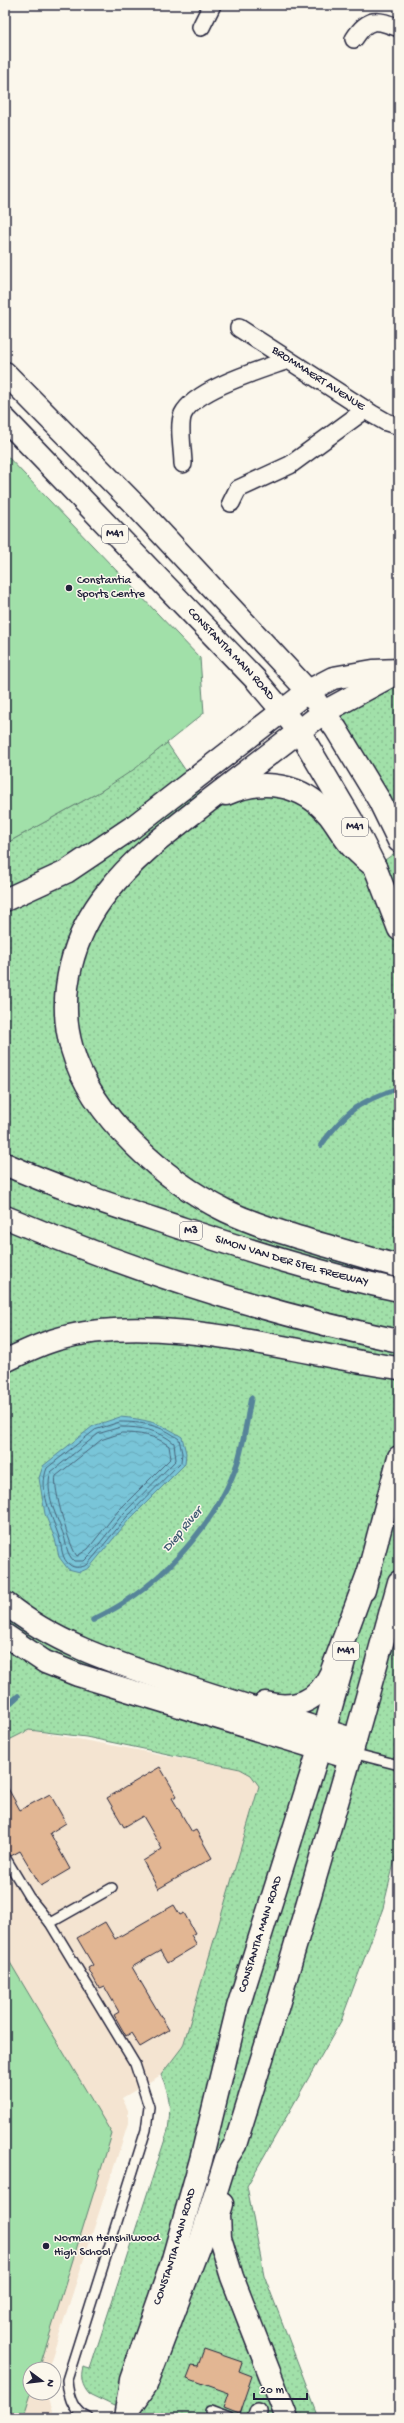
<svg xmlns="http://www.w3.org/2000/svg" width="404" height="2423" viewBox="0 0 404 2423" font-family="'Gochi Hand',sans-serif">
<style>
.built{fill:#f4e4d1}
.grass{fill:url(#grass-dots);stroke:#628172}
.pitch{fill:#a1e0a9;stroke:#628172}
.water{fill:url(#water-waves);stroke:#568499}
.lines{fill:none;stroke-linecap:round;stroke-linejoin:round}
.shore{stroke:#45637a;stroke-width:1}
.stream{stroke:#568499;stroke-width:5.5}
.building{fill:#e2b693;stroke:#22223b}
.lane-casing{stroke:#22223b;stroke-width:12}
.street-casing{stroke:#22223b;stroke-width:20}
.secondary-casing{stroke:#22223b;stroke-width:25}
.primary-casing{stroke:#22223b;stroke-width:25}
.highway-casing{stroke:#22223b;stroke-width:25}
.lane{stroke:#fbf7ec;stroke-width:9}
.street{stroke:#fbf7ec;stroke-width:17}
.secondary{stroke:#fbf7ec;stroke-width:22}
.primary{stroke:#fbf7ec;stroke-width:22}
.highway{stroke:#fbf7ec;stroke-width:22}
.poi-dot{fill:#22223b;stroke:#fbf7ec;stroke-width:1.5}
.labels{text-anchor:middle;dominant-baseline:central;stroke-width:3;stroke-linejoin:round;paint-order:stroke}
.shield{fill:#fbf7ec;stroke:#636270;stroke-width:1}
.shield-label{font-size:11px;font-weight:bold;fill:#22223b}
.street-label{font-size:12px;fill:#22223b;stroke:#fbf7ec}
.poi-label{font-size:12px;fill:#22223b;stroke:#fbf7ec;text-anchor:start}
.water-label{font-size:13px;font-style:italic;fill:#405b72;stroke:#fbf7ec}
</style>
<defs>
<pattern id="grass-dots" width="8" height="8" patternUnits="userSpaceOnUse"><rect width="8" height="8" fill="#a1e0a9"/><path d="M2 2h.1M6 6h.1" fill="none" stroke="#8ac092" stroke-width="1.8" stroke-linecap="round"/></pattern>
<pattern id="water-waves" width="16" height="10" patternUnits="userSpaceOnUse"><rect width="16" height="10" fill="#79c5d8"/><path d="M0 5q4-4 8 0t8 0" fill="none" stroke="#68a9ba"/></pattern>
</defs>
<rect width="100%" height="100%" fill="#fbf7ec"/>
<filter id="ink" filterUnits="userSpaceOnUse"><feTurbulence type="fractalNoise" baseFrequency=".025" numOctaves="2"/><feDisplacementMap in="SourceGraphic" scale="8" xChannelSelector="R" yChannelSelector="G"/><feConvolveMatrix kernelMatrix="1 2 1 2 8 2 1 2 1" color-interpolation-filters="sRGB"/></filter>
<g filter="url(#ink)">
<polygon class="built" points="29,1730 240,1769 251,1775 259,1786 183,2046 161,2075 122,2098 128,2110 128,2124 48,2369 30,2369 30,2393 46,2393 54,2418 5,2418 5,1742"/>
<g class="grass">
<polygon points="399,672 399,841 324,712"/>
<path d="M167,743L207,802L284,786L375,867L399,850V1843L383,1908L341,2021L247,2186L264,2275L319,2418H139L89,2394C82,2386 80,2377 83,2367L90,2369L168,2130C171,2109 170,2094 161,2075L183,2046L259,1786L251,1775L240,1769L86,1737L29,1730L5,1742V844L101,791Z"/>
</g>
<g class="pitch">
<polygon points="5,454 200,658 204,713 136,768 101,791 5,844"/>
<polygon points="5,1954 112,2134 39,2369 30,2369 31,2393 23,2418 5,2418"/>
</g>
<path class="water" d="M120,1417C144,1419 162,1423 182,1437L186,1453L185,1464L128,1521L89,1568L80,1572L68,1569L59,1557L55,1539L45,1514L39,1478L43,1466L93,1426Z"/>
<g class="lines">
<g class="shore">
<path d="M120,1422C142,1422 161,1425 179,1439L182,1453L181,1462L126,1518L87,1565C82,1567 75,1569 70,1565C61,1559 62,1546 59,1537C52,1516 38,1490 47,1468L95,1430Z"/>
<path d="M121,1427C141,1427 159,1430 174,1443L176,1460L122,1515L92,1553L84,1561H74C66,1553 67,1546 64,1536C57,1517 44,1493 51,1472L98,1434Z"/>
<path d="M122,1433C139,1433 155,1435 169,1446L171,1458L118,1511L88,1549L77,1556C70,1549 52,1486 56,1476L101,1440Z"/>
</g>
<g class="stream">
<path d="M321,1145C347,1110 358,1102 399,1088"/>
<path d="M93,1620C104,1614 115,1609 125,1602C172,1572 221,1514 238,1461C244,1441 247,1419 251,1398"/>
<polyline points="5,1708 18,1696"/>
</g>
</g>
<g class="building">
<polygon points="160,1767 177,1796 172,1798 192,1832 196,1830 212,1858 158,1889 143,1861 162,1849 143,1816 124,1827 107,1798"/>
<polygon points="5,1783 20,1810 50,1794 66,1823 50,1833 70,1869 41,1886 20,1851 9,1857 5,1850"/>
<polygon points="174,1905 180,1915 184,1913 195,1933 191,1935 197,1945 167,1963 160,1951 132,1967 169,2030 140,2047 131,2033 126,2036 114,2015 119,2012 104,1986 99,1988 88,1968 93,1965 77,1938 105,1922 115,1939"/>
<polygon points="204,2349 242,2362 239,2371 252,2376 239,2414 224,2408 229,2393 187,2378 192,2365 198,2366"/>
</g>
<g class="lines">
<g class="lane-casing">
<g id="lane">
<polyline points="352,1753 399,1765"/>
<polyline points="5,1857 29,1897 50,1923"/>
<polyline points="210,2411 229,2418"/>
<path d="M88,2418C73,2412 68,2395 67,2380L146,2130L149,2107L135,2064L50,1923L112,1888"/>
</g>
</g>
<g class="street-casing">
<g id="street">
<polyline points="201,27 212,5"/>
<path d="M354,39C368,17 377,19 399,28"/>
<path id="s1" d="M239,328L372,414L386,422L399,426"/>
<path d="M183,464C183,452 178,425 183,414C195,389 263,369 288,360"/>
<polyline points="231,503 238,489 290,465 365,410"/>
<polyline points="256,2418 258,2412"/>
</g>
</g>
<g class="secondary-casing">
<g id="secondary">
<polyline points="308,691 333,678 373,671 399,670"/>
<polyline points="324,712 394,674"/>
<polyline points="222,2204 219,2214 220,2238 232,2277 287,2418"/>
<polyline points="129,2410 146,2385 201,2240 226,2159 235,2145 268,2039 350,1758"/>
<path id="s2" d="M125,2418L131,2380L171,2266L201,2160L238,2007L319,1750"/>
</g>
</g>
<g class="primary-casing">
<g id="primary">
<polyline points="5,373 135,505 308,691 336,729 379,800 399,841"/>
<path id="s3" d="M5,419L256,680L299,731L351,819L375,867L399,929"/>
<polyline points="364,1590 399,1457"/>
<polyline points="319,1749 345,1657"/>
<polyline points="350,1758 399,1582"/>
</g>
</g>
<g class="highway-casing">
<g id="highway">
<path d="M324,712C285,742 246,772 207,802C172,830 136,855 108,891C73,934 56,995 72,1049C91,1116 165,1181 226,1211C258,1226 291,1235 324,1245C349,1252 374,1260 399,1266"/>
<path d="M226,794C262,778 302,783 329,815C337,825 343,837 352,847C359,854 367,861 375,867"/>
<polyline points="5,900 66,872 133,827 308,691"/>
<path id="s4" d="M5,1164C63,1190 124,1209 184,1229C254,1252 326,1275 399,1290"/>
<path d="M5,1217C131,1270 265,1313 399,1341"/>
<path d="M5,1361C22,1353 40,1344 58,1339C159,1310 296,1354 399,1368"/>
<path d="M5,1603C59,1647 123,1665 188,1687C244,1705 299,1723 355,1740"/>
<polyline points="5,1635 45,1662 78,1675 350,1758"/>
<path d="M265,1703C295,1710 318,1702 331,1673L369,1571"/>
</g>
</g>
<use href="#lane" class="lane"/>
<use href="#street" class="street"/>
<use href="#secondary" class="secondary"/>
<use href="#primary" class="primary"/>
<use href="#highway" class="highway"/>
</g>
</g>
<g class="poi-dot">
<circle cx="69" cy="588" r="4"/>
<circle cx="46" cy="2246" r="4"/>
</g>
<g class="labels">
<g class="shield">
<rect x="102" y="525" width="26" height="18" rx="3"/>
<rect x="342" y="818" width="26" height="18" rx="3"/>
<rect x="180" y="1222" width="22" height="18" rx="3"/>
<rect x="333" y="1642" width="26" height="18" rx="3"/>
</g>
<g class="shield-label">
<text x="115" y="534">M41</text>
<text x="355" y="827">M41</text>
<text x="191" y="1231">M3</text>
<text x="346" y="1651">M41</text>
</g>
<g class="street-label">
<text stroke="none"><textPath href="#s1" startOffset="94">BROMMAERT AVENUE</textPath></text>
<text stroke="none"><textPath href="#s3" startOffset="326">CONSTANTIA MAIN ROAD</textPath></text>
<text stroke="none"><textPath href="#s4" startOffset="303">SIMON VAN DER STEL FREEWAY</textPath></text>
<text stroke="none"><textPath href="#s2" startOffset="503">CONSTANTIA MAIN ROAD</textPath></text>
<text stroke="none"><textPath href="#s2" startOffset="179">CONSTANTIA MAIN ROAD</textPath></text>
</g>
<g class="poi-label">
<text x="77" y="581">Constantia<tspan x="77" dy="14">Sports Centre</tspan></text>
<text x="54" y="2239">Norman Henshilwood<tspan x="54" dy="14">High School</tspan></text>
</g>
<g class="water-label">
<text transform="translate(183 1530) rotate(-50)">Diep River</text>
</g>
</g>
<rect width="404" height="2423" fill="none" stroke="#fbf7ec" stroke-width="20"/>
<rect x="10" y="10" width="384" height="2403" fill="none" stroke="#22223b" stroke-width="1.5" filter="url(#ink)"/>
<g transform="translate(42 2381) rotate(105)"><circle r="19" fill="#fbf7ec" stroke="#a4a2a5"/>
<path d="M0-3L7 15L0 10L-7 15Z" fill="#22223b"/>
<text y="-6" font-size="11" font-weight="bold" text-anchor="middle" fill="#22223b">N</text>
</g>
<path d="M254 2393v6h53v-6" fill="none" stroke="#22223b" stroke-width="2"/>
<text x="260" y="2393" font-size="12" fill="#22223b" stroke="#fbf7ec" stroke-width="3" paint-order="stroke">20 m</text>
</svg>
